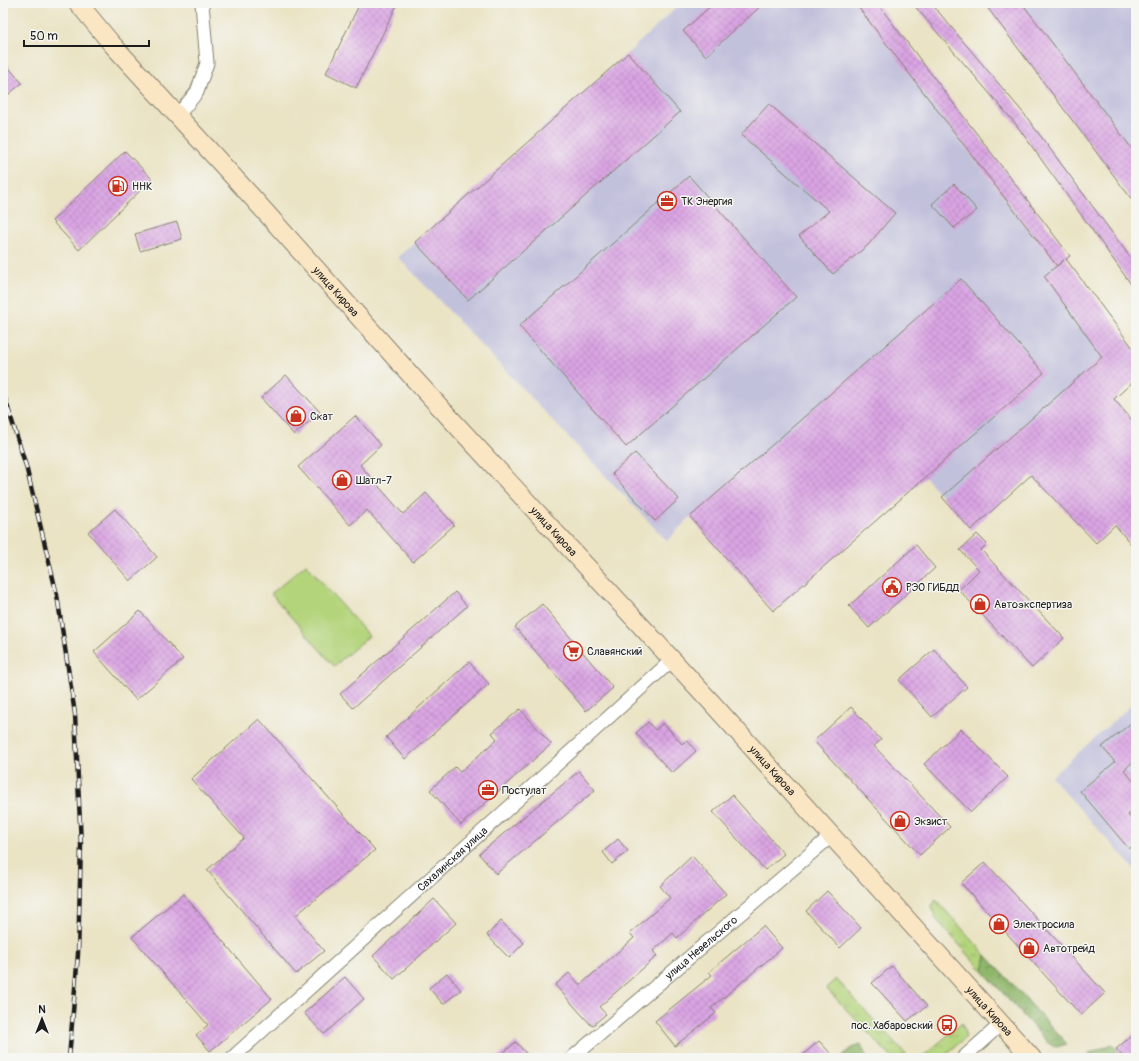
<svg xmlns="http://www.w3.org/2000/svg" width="1139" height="1061" viewBox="0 0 1139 1061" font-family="Pangolin,sans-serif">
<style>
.industrial{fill:#c2c1dc}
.grass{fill:url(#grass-tufts);stroke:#68784c}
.forest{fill:url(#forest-crowns);stroke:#566944}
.garden{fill:#b4d47b;stroke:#68784c}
.building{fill:url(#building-cross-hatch)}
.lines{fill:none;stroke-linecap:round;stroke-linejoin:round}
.street-casing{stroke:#838070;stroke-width:15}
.secondary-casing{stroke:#838070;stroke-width:20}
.street{stroke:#fff;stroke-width:13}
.secondary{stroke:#fbe6c4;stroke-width:18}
.rail-casing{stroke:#1c1c1c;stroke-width:4.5}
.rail{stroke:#f6f6f2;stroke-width:3;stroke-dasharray:9;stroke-linecap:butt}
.labels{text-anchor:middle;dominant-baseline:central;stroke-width:3;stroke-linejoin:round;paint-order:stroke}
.poi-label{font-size:11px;fill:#1c1c1c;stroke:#f6f6f2;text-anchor:start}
.street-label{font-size:11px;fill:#1c1c1c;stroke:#f6f6f2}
</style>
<defs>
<pattern id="grass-tufts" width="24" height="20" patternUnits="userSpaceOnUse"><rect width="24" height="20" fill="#b4d47b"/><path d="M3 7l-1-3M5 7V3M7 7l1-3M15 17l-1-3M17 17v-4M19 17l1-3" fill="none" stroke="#9ab56a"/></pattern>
<pattern id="forest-crowns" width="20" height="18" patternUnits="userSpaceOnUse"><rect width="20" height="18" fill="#8fb66b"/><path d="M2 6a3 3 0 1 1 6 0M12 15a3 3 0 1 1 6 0" fill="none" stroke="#749357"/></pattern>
<pattern id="building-cross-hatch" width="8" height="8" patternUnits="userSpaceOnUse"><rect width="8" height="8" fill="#daa4e3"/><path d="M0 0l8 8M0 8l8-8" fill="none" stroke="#ba8dc2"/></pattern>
</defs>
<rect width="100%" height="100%" fill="#f6f6f2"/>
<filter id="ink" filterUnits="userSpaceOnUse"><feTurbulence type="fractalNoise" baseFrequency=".025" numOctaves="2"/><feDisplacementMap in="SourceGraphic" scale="8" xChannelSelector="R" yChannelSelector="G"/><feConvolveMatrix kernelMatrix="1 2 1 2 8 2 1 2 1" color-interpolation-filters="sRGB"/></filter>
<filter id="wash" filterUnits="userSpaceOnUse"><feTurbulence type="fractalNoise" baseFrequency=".012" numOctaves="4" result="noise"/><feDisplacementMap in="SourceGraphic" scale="16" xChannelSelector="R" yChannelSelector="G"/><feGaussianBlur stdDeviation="0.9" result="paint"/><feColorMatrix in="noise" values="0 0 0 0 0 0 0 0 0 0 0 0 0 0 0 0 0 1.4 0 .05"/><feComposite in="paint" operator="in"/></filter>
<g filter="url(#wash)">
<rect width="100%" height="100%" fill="#eae3c4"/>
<g class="industrial">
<polygon points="681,3 855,3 1056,266 1066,259 1136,352 1136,379 971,530 925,477 773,609 690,517 667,541 398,257 628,53"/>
<polygon points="984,3 1136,3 1136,205"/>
<polygon points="1136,701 1136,871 1051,777"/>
</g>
<g class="grass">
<polygon points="936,900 986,955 983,971 935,918 932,906"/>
<polygon points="836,979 909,1058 892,1058 826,988"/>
<polygon points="962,1023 966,1037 942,1058 921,1058"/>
</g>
<g class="forest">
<polygon points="986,955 1067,1044 1056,1047 1048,1043 983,971"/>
<polygon points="1112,1044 1125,1058 1092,1058 1088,1054"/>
<polygon points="861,1045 867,1058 844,1058 843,1055 852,1048"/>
</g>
<polygon class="garden" points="306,564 369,636 334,666 271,594"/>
<g id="blocks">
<g class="building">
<polygon points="360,3 398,3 356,88 326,73"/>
<polygon points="714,3 764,3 706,56 683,31"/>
<polygon points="855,3 877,3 1070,256 1066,259 1136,352 1136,379 1114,399 1136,425 1136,550 1115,525 1096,543 1031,475 971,530 942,497 1102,357 1044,276 1064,260 1057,266"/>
<polygon points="912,3 931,3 1025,115 1136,265 1136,291 1015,123"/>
<polygon points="984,3 1022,3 1136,154 1136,205"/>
<polygon points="628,53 680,112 468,300 415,242"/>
<polygon points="3,61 22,83 3,99"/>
<polygon points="769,104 895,213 868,245 833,274 799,236 829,211 741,135"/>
<polygon points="125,151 152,179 79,250 52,221"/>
<polygon points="689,176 796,297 626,447 519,326"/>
<polygon points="954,184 977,210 954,228 932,204"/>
<polygon points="177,222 182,239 140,251 135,234"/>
<polygon points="961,279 1044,373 773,611 690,517"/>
<polygon points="286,375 320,412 294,435 261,398"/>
<polygon points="355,416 381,445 360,465 403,514 426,493 454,525 413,562 367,510 350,525 298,467"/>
<polygon points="635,453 679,499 655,521 612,474"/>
<polygon points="115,509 157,557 130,581 88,532"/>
<polygon points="977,534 987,544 981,550 1064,638 1032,668 959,590 979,570 960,550"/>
<polygon points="916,545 935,568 869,628 849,606"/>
<polygon points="455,592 467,606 353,708 340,694"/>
<polygon points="542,604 613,688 586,711 515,627"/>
<polygon points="140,611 183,659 136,700 94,652"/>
<polygon points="934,649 967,687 932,717 899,680"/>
<polygon points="469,662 489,684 405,759 386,737"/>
<polygon points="851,707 881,740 874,746 950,827 920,855 814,741"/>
<polygon points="520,709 551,744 461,825 430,790 455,767 460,772 497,739 492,733"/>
<polygon points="259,719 375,850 295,916 324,951 296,974 207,870 244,838 191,779"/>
<polygon points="1136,719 1136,759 1124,770 1136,784 1136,808 1128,815 1136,824 1136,843 1129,849 1080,791 1115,762 1102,747"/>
<polygon points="648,722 655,730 663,723 682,744 687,740 696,751 672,773 636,733"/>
<polygon points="961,729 1008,777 971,812 924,764"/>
<polygon points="579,771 595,790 496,874 479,854"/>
<polygon points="732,795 784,854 765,870 713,812"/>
<polygon points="618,839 628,851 612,864 603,852"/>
<polygon points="692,856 726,894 677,938 673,933 653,951 657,956 599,1007 606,1014 592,1026 555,985 569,973 580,985 634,938 630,933 670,898 660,886"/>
<polygon points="985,862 1105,993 1081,1015 961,883"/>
<polygon points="827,891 861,928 840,948 806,911"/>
<polygon points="183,894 272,999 210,1051 196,1035 208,1025 132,937"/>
<polygon points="434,899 456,923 394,979 373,956"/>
<polygon points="501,921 524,943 509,958 487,935"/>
<polygon points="763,926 782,948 711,1008 716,1013 675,1046 655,1021 712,975 709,972"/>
<polygon points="892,966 927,1006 907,1021 872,983"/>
<polygon points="447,973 461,990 443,1004 429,988"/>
<polygon points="345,977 364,999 324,1034 304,1013"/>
<polygon points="1136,1032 1136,1058 1124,1058 1116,1049"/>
<polygon points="819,1041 835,1058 799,1058"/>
<polygon points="516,1042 530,1058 497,1058"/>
</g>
</g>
</g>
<g filter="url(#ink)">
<use href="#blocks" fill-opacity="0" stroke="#838070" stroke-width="1"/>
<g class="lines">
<g class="street-casing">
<g id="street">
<polyline points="178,115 197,92 207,63 202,3"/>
<path id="s1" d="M232,1058L672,660"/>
<path id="s2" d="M572,1058L831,836"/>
<polyline points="963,1058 1001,1024"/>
</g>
</g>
<g class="secondary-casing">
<g id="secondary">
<path id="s3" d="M78,3L111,43L251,196L416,381L711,702L1032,1058"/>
</g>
</g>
<use href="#street" class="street"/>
<use href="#secondary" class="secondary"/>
<g class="rail-casing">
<polyline id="rail" points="3,392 26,466 57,595 75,714 81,845 78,954 69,1058"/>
</g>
<use href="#rail" class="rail"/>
</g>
</g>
<defs>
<g id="fuel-ring" transform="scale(1)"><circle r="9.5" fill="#f6f6f2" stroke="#c8321e" stroke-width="1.5"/><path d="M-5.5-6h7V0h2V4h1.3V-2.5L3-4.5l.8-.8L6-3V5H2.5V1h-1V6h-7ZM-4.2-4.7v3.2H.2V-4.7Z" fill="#c8321e"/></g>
<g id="office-ring" transform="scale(1)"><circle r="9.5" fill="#f6f6f2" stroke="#c8321e" stroke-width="1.5"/><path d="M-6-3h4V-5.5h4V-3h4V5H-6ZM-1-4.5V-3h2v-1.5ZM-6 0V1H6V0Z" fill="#c8321e"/></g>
<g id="shop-ring" transform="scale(1)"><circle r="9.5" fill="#f6f6f2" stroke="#c8321e" stroke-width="1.5"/><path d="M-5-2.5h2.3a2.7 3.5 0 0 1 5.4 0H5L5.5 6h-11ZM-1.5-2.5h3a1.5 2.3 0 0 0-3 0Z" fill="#c8321e"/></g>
<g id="civic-ring" transform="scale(1)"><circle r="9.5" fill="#f6f6f2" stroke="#c8321e" stroke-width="1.5"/><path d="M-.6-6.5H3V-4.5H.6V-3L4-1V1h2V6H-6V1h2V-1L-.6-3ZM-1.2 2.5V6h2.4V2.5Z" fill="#c8321e"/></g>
<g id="supermarket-ring" transform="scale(1)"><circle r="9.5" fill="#f6f6f2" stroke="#c8321e" stroke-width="1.5"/><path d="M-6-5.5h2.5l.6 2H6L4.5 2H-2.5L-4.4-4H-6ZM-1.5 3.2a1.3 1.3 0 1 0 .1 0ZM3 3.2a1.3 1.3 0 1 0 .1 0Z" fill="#c8321e"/></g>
<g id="bus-ring" transform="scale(1)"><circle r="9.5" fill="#f6f6f2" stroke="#c8321e" stroke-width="1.5"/><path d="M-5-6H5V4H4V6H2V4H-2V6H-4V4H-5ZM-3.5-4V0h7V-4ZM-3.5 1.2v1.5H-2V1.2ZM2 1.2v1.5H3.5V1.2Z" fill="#c8321e"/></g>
</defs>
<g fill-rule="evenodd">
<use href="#fuel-ring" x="118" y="186"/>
<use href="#office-ring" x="667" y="201"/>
<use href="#shop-ring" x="296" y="416"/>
<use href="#shop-ring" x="342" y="480"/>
<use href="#civic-ring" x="892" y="587"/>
<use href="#shop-ring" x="980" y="604"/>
<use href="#supermarket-ring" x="573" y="651"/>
<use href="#office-ring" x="488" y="790"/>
<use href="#shop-ring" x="900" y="821"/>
<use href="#shop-ring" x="999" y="924"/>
<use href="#shop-ring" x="1029" y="948"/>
<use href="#bus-ring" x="947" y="1025"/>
</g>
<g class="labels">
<g class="poi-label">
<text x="132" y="186">ННК</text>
<text x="681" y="201">ТК Энергия</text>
<text x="310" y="416">Скат</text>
<text x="356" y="480">Шатл-7</text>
<text x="906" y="587">РЭО ГИБДД</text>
<text x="994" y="604">Автоэкспертиза</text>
<text x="587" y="651">Славянский</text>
<text x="502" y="790">Постулат</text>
<text x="914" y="821">Экзист</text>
<text x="1013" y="924">Электросила</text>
<text x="1043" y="948">Автотрейд</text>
<text x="933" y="1025" text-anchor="end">пос. Хабаровский</text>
</g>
<g class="street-label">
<text stroke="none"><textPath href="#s3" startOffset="387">улица Кирова</textPath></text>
<text stroke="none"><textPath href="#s3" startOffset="711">улица Кирова</textPath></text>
<text stroke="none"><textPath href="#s3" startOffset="1035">улица Кирова</textPath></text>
<text stroke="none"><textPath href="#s1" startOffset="297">Сахалинская улица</textPath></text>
<text stroke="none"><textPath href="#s2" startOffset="170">улица Невельского</textPath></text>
<text stroke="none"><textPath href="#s3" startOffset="1359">улица Кирова</textPath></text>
</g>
</g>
<rect width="1139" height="1061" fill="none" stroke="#f6f6f2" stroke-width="16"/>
<g transform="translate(42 1019)" stroke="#f6f6f2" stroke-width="3" paint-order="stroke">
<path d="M0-3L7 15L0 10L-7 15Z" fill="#1c1c1c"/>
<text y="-6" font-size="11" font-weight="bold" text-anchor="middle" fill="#1c1c1c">N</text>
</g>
<path d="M24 40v6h125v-6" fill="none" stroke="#1c1c1c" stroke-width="2"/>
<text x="30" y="40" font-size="12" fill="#1c1c1c" stroke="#f6f6f2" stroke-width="3" paint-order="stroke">50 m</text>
</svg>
